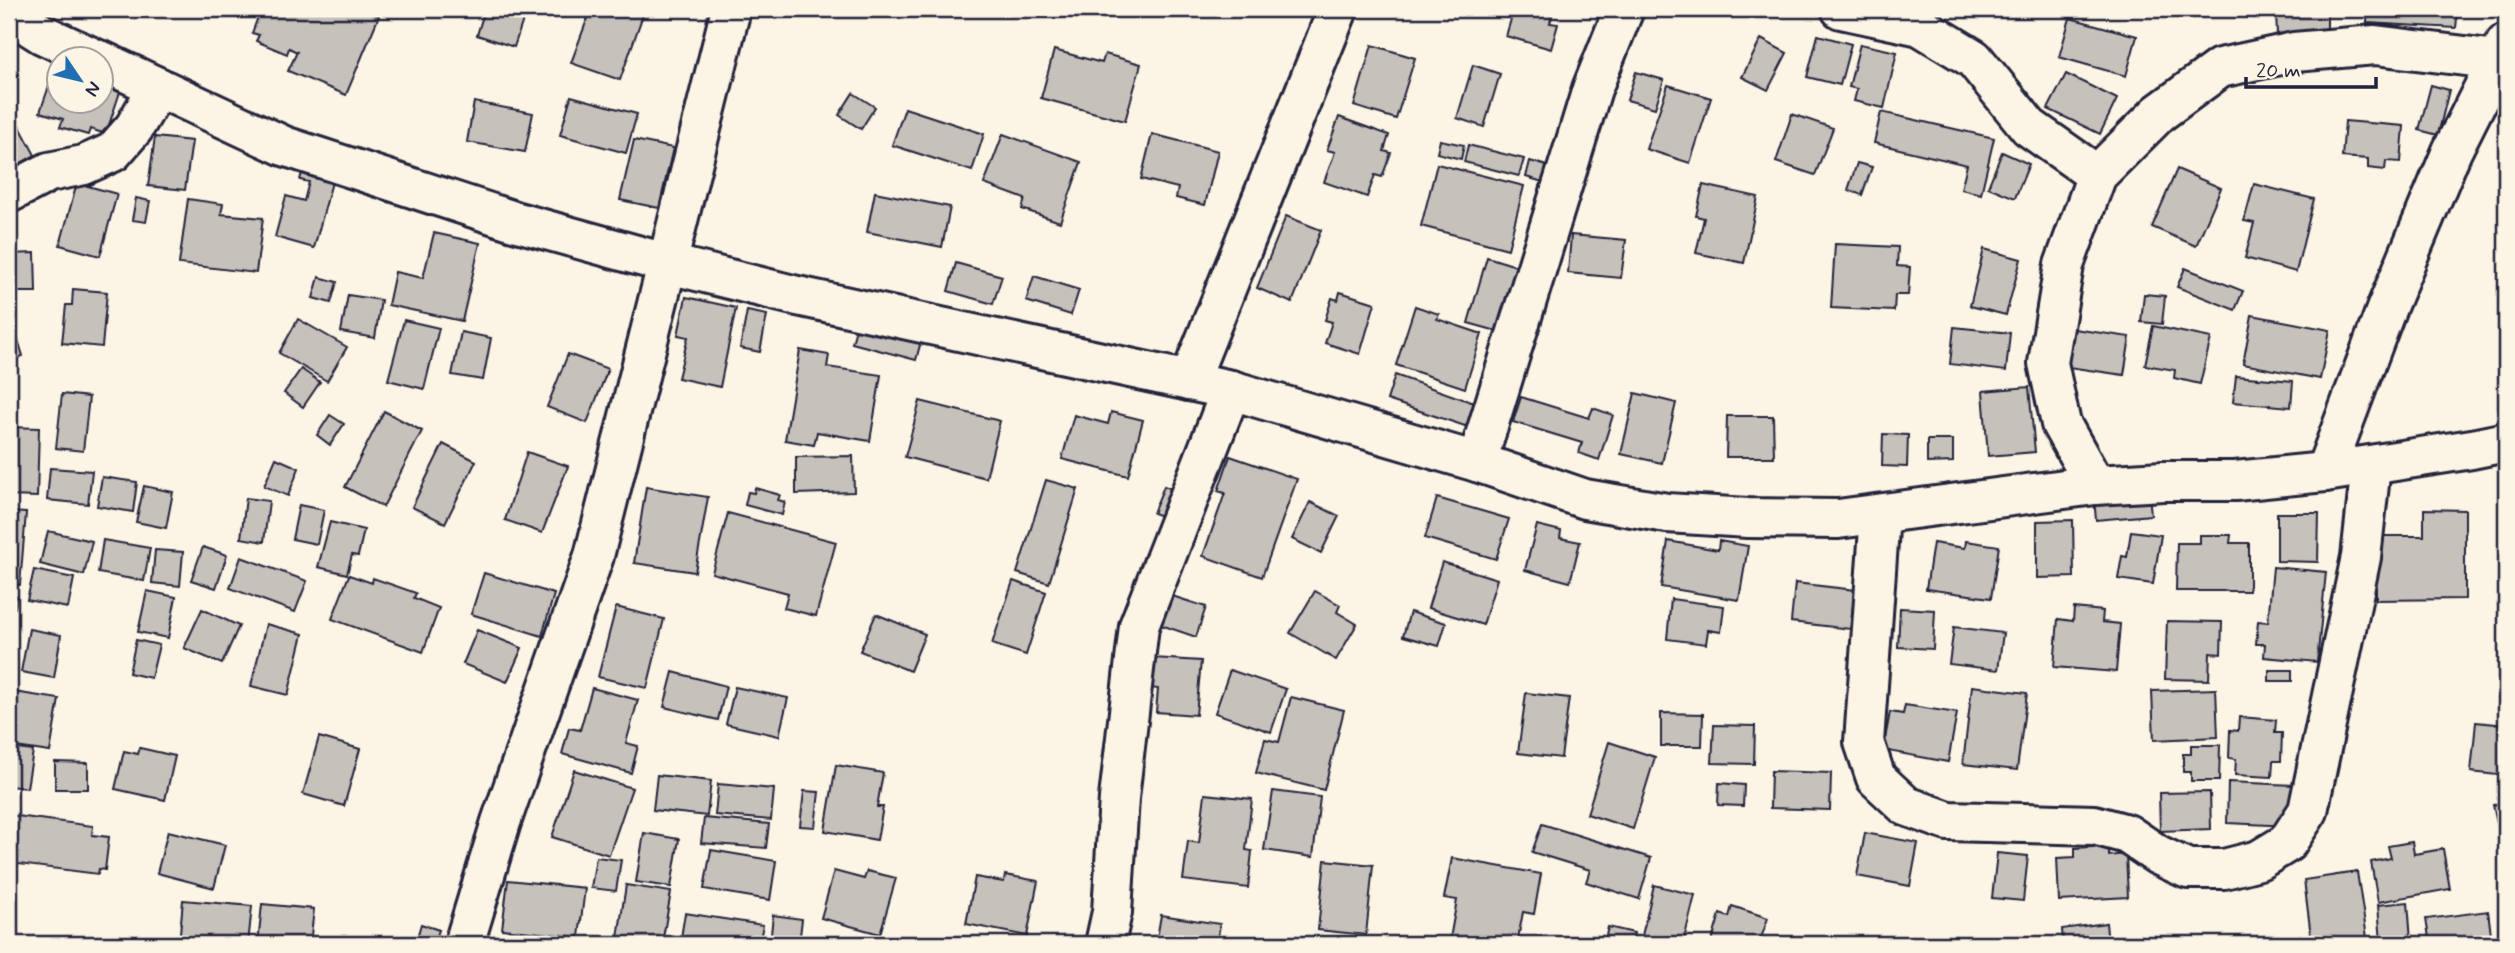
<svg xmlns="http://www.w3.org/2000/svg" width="2515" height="953" viewBox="0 0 2515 953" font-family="Mynerve,sans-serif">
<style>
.building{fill:#c6c1bb;stroke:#22223b;stroke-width:2}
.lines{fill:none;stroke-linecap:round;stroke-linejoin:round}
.minor-casing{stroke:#22223b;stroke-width:44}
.minor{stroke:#fcf5e5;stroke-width:38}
</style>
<rect width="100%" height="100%" fill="#fcf5e5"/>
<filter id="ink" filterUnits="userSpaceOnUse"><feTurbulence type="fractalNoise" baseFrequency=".0143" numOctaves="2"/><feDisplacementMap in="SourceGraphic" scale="14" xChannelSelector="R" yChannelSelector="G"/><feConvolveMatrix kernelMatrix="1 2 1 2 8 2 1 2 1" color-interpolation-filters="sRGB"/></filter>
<g filter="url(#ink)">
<g class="building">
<polygon points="261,9 363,9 379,16 346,95 288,71 297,52 289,48 287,54 256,41 259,35 252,33"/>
<polygon points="485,9 498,9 524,17 514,47 477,35"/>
<polygon points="591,9 645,9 620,80 571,63"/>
<polygon points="1514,9 1554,9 1550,23 1558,24 1551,49 1506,36"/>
<polygon points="2209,9 2274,9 2274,10 2210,15"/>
<polygon points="2276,9 2327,9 2327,36 2277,36"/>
<polygon points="2368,9 2458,9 2456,28 2367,23"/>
<polygon points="2070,18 2137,36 2126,76 2059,57"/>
<polygon points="1818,35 1851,44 1840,85 1807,77"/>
<polygon points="1761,39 1787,53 1768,90 1742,77"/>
<polygon points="1860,44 1897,52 1884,108 1854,101 1857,89 1849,87"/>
<polygon points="1372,45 1415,58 1396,119 1354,106"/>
<polygon points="1054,50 1102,63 1105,54 1141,64 1125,121 1041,98"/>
<polygon points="1473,65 1500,74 1484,127 1457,118"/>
<polygon points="55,69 60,71 60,102 102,102 102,86 120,92 106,134 90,129 88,135 60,127 63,119 40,112"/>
<polygon points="1636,72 1664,80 1655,108 1627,100"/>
<polygon points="2066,74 2117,99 2100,134 2048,109"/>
<polygon points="1668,85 1711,98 1690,163 1646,149"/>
<polygon points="2431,85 2449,90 2438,135 2419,130"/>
<polygon points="853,93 875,107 861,129 839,115"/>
<polygon points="571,96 637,114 626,153 560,135"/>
<polygon points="474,102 533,113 525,152 467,142"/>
<polygon points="905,108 984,134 972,171 892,145"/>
<polygon points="1881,112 1994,138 1981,194 1961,189 1967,165 1874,143"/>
<polygon points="1792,114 1833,128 1815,175 1776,162"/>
<polygon points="1339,117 1389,135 1384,151 1391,153 1382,177 1375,175 1367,197 1324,182 1335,152 1327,150"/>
<polygon points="17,121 35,155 9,170 9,126"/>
<polygon points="2345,121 2404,126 2401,162 2386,161 2385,170 2368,168 2368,159 2342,157"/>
<polygon points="1003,134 1081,162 1060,222 1022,209 1025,199 984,184"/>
<polygon points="1152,134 1218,151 1205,205 1176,198 1178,188 1141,179"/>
<polygon points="155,137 192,141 185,190 148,186"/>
<polygon points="634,140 673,148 659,208 620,200"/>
<polygon points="1440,140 1464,145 1461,159 1437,153"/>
<polygon points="1468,145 1524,159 1519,176 1464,162"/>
<polygon points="2002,152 2029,164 2015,198 1988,187"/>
<polygon points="1530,161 1547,166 1543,182 1526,177"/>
<polygon points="305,162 335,171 314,248 275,237 286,196 304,201 309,182 300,180"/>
<polygon points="1857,163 1872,167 1862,195 1848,190"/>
<polygon points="1437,164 1524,186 1508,249 1421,226"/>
<polygon points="2177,169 2221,188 2196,246 2152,227"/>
<polygon points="77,183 117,194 100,256 60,245"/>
<polygon points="2254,184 2314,199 2296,272 2245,258 2254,223 2244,221"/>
<polygon points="1703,185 1758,197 1744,263 1696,253 1704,218 1696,216"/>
<polygon points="875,192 950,207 942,247 867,232"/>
<polygon points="136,198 150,201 146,222 132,220"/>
<polygon points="188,199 223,204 221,214 263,218 256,273 179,264"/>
<polygon points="1286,216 1321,230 1292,303 1257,288"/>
<polygon points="434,233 480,243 462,321 388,305 395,272 423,278"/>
<polygon points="1571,235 1626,240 1621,278 1568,273"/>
<polygon points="1835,244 1898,247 1897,266 1910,267 1908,295 1895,295 1894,311 1831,308"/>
<polygon points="1984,249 2021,259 2006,315 1970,306"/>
<polygon points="35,253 36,292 10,292 9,254"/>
<polygon points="1487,257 1516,266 1497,331 1468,323"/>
<polygon points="956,263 1002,276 993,304 948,291"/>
<polygon points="2185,268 2243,291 2235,310 2177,287"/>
<polygon points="1034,276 1079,290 1071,315 1026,301"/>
<polygon points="319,277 337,282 331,303 313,298"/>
<polygon points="2506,281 2506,305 2500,303"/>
<polygon points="73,289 107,292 102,347 62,343 66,305 72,305"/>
<polygon points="1340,292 1375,303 1360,354 1325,343 1332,322 1325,320 1332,298 1338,300"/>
<polygon points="2144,294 2165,296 2162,324 2141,322"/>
<polygon points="348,295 381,300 375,338 341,332"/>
<polygon points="686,297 736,308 720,387 678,378 688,337 678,335"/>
<polygon points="1415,306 1439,314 1437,319 1482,334 1465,388 1396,365"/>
<polygon points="9,310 23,356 9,361"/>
<polygon points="747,311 767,315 760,352 740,348"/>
<polygon points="2252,315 2330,330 2320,379 2243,364"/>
<polygon points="859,318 923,334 916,360 852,343"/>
<polygon points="298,319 347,347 327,381 279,353"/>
<polygon points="404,320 439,328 424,389 388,380"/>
<polygon points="2153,326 2211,338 2200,384 2174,378 2175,370 2145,365"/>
<polygon points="1954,327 2010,333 2006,371 1950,364"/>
<polygon points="2067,328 2130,337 2124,375 2061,366"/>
<polygon points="461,332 491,338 483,380 452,375"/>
<polygon points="800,350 829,355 827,367 881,375 870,441 817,432 814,445 785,440"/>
<polygon points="568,354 608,369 587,423 547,407"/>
<polygon points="301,369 320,382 303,407 284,393"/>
<polygon points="1395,375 1477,404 1468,427 1387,400"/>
<polygon points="2236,376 2293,381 2291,407 2233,402"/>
<polygon points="2029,387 2035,452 1988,456 1983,391"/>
<polygon points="1635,393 1676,403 1662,463 1621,454"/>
<polygon points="62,394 89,397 83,451 56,448"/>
<polygon points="1521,397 1589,418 1593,408 1613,415 1599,460 1579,453 1582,443 1513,422"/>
<polygon points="920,401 1000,421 986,478 905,457"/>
<polygon points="384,411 422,431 383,507 345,487"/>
<polygon points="1111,412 1143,420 1128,476 1062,459 1074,415 1108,424"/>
<polygon points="330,415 344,424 330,445 317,435"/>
<polygon points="1727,416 1773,416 1774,457 1726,457"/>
<polygon points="9,427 39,428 37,497 9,496"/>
<polygon points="1883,434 1908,435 1907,467 1882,466"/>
<polygon points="1927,440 1953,440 1953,462 1927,463"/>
<polygon points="443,444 476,461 445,523 412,507"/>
<polygon points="527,452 568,466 542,533 505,520"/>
<polygon points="853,456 854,492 796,494 796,457"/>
<polygon points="1230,456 1297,479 1262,577 1203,556 1225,493 1218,491"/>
<polygon points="276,458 299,468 288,496 264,486"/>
<polygon points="50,468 92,471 88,504 47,500"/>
<polygon points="102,477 137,482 133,512 97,506"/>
<polygon points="1046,480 1078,489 1049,583 1017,573"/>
<polygon points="144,486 173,492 166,528 136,522"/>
<polygon points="1164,486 1183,493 1172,520 1153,513"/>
<polygon points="646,487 708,497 695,572 634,563"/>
<polygon points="755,488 780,495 778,500 785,502 782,515 745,505 748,492 754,493"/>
<polygon points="2149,493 2151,515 2096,520 2094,498"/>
<polygon points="246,498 269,501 264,542 241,538"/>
<polygon points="1437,498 1509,519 1496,559 1425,538"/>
<polygon points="1310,502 1339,516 1321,553 1292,539"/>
<polygon points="299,505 324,510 317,544 292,539"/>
<polygon points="2424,509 2465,510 2465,599 2376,600 2376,536 2424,536"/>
<polygon points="9,512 26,513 20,585 9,584"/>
<polygon points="728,513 836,542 816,616 784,608 788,593 712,573"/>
<polygon points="2277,513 2319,513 2318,562 2277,561"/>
<polygon points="2073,520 2074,577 2037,578 2037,521"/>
<polygon points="330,522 364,530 358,556 352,555 347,574 318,567"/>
<polygon points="1537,525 1561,531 1560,538 1580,542 1570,582 1525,570"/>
<polygon points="48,531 92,541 84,575 40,564"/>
<polygon points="2131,531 2161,535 2153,584 2118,579 2122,556 2127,557"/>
<polygon points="2200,535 2231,535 2230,543 2249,543 2249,591 2176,591 2177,543 2200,543"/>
<polygon points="103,540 150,548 144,581 98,573"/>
<polygon points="1668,541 1718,550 1719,541 1748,546 1739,600 1661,587"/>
<polygon points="1966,541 1999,546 1991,598 1926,589 1933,543 1965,548"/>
<polygon points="203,547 227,555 216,588 191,580"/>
<polygon points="155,550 183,552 180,586 152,583"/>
<polygon points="241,557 307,581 295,612 230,588"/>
<polygon points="1442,562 1497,579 1483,625 1428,608"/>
<polygon points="2273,567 2326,572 2317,662 2264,657 2265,644 2256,644 2258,621 2268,622"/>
<polygon points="34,570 74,578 68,608 27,600"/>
<polygon points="484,573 554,594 542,636 471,614"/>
<polygon points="349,575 372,583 373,578 416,593 414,598 439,608 423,652 332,619"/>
<polygon points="1013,581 1046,592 1026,655 992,644"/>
<polygon points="1795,583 1855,590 1850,629 1791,622"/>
<polygon points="147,591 176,597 168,638 138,632"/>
<polygon points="1315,591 1340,605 1337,612 1357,624 1336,660 1290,633"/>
<polygon points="1166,594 1206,607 1196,637 1155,623"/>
<polygon points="9,595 17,596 15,608 9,607"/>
<polygon points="1671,599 1724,606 1721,632 1708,630 1706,644 1667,639"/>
<polygon points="616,607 664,619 647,688 598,677"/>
<polygon points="1900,608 1935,610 1933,649 1898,647"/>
<polygon points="2074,608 2103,611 2102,622 2120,624 2116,672 2054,667 2058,619 2073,621"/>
<polygon points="202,609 239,626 222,664 184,648"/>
<polygon points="1410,612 1446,623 1439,646 1403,636"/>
<polygon points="876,614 925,634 910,671 860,651"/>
<polygon points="2167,621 2222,622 2221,654 2210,653 2209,680 2165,679"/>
<polygon points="266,624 303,634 288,695 251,686"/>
<polygon points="1954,627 2003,633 1998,670 1949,664"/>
<polygon points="29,629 61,635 54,678 21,672"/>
<polygon points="477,630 522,648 507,682 463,664"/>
<polygon points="136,640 159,645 151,678 129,673"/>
<polygon points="1153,658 1201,661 1196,715 1156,712 1158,689 1151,688"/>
<polygon points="1230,670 1286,689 1271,732 1215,713"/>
<rect x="2269" y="670" width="23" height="11"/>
<polygon points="673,672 726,686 718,720 664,707"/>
<polygon points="1972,686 2027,693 2017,770 1963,764"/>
<polygon points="735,687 788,698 779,736 726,724"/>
<polygon points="592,688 638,700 626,743 638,746 631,773 562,754 569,728 580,730"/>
<polygon points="2216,689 2218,737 2154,740 2152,691"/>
<polygon points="14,692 59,699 50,752 9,746 9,725"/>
<polygon points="1526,693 1569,698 1561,758 1518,753"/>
<polygon points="1291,697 1344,710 1324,790 1256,773 1265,739 1279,742"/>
<polygon points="1905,705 1957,713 1948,762 1883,750 1890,712 1903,714"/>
<polygon points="1661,713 1703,714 1702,746 1661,746"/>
<polygon points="2239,717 2276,720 2275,733 2282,733 2281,761 2273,761 2272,777 2235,775 2236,759 2229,758 2230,730 2238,731"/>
<polygon points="2476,722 2506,725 2506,776 2471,772"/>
<polygon points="1714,725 1755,726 1754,764 1712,763"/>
<polygon points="319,737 360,749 344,806 303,794"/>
<polygon points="1609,742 1655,757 1633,829 1587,814"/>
<polygon points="2191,745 2220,745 2219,781 2191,781 2191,772 2183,772 2183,754 2191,754"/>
<polygon points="9,748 33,751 27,788 9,786"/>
<polygon points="140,748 175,756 165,800 115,789 124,751 138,754"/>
<polygon points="55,762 88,763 88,789 55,789"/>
<polygon points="836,765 883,773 877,807 883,807 877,840 825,831"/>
<polygon points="574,770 632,788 609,855 552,837"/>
<polygon points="1771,771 1831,773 1830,810 1770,808"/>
<polygon points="657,775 711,781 707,816 653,810"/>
<polygon points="2228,782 2294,785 2292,826 2227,823"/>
<polygon points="1719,783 1744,785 1743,806 1718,805"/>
<polygon points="718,784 774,789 771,820 715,815"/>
<polygon points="804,791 819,792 815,827 800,826"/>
<polygon points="1273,791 1320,797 1313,857 1264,850"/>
<polygon points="2210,792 2211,829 2160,831 2159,793"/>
<polygon points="1205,794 1252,799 1246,850 1252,851 1248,888 1183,880 1188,841 1199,843"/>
<polygon points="2506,802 2506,865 2493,805"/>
<polygon points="9,815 93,826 92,835 109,837 105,870 99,869 98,874 11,863 9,873"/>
<polygon points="704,818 769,824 766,848 701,843"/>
<polygon points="1542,824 1651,858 1639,899 1586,882 1590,870 1532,852"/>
<polygon points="168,831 225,845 214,888 157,873"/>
<polygon points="644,833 679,839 671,887 636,882"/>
<polygon points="1865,833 1918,843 1910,886 1857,876"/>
<polygon points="2412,842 2414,854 2443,849 2450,889 2378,902 2371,862 2391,858 2388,846"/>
<polygon points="2109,846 2109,856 2126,854 2128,897 2059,901 2057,858 2075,857 2075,848"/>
<polygon points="711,850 776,861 770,900 704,889"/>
<polygon points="1997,853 2028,856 2023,901 1992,898"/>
<polygon points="596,857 621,860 616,891 591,888"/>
<polygon points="1452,858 1541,874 1534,914 1523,912 1517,944 1449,944 1457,900 1444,898"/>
<polygon points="1325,860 1373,865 1366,935 1318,930"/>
<polygon points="834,871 864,879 867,871 896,878 880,934 821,918"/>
<polygon points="2357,872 2368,944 2312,944 2304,880"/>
<polygon points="1005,875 1038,881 1027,936 966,924 975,877 1004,882"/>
<polygon points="508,880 585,888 579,937 502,929"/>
<polygon points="626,885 671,892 662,944 617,944"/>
<polygon points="1654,885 1695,895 1683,944 1640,944"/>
<polygon points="183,900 252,906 248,944 179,944"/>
<polygon points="2408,902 2411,940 2381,943 2378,905"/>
<polygon points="262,904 314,909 310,944 258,944"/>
<polygon points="1732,906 1768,918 1759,944 1711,944 1720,914 1729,917"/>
<polygon points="2488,911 2492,942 2430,944 2426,919"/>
<polygon points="685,913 763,925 759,944 680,944"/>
<polygon points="773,915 802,919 799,944 770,944"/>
<polygon points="1161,915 1220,924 1217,944 1156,944"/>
<polygon points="2106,923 2108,944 2053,944 2063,942 2062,929"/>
<polygon points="421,924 439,930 434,944 415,944"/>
<polygon points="1608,927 1634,933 1632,944 1604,944"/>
<polygon points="1790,938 1819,943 1819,944 1789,944"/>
<polygon points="1893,939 1925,944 1892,944"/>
<polygon points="1992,940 2033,941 2033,944 1992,944"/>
</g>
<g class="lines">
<g class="minor-casing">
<g id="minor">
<polyline points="1841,9 1920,26 1974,59 2029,127 2097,175"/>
<polyline points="9,13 42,34 98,60"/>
<polyline points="102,61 284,146 514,221 669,264 793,295 1231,390 1477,462 1585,499 1667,513 1748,518 1838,519 2095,485 2163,481 2235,481 2325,472 2472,449 2506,442"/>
<polyline points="9,193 49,172 84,165 113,152 134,128 158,87"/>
<polyline points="1189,381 1338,9"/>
<polyline points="1477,462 1592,89 1624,9"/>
<polyline points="2325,472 2387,307 2452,151 2506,43"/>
<polyline points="2095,485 2061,424 2048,363 2064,265 2097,175 2159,113 2220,68 2294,52 2375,45 2498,60"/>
<polyline points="1880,514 1864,742 1876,778 1906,806 1948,821 2094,825 2127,834 2158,855 2188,869 2224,869 2259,860 2287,843 2308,811 2361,557 2371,466"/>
<polyline points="464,944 501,822 594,556 731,9"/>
<polyline points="1105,944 1112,912 1119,798 1139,626 1231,390"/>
</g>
</g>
<use href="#minor" class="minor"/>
</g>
</g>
<rect width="2515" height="953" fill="none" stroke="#fcf5e5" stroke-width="35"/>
<rect x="18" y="18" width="2480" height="918" fill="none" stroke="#22223b" stroke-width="2.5" filter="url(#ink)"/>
<g transform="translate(80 80) rotate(125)"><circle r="33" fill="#fcf5e5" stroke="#a5a1a1" stroke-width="2"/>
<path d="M0-5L12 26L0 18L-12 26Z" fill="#1f6fb2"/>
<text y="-10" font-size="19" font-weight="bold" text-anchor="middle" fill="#22223b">N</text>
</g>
<path d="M2246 77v10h130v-10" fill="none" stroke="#22223b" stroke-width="3.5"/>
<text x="2256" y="77" font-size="21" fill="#22223b" stroke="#fcf5e5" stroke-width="5" paint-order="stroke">20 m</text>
</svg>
